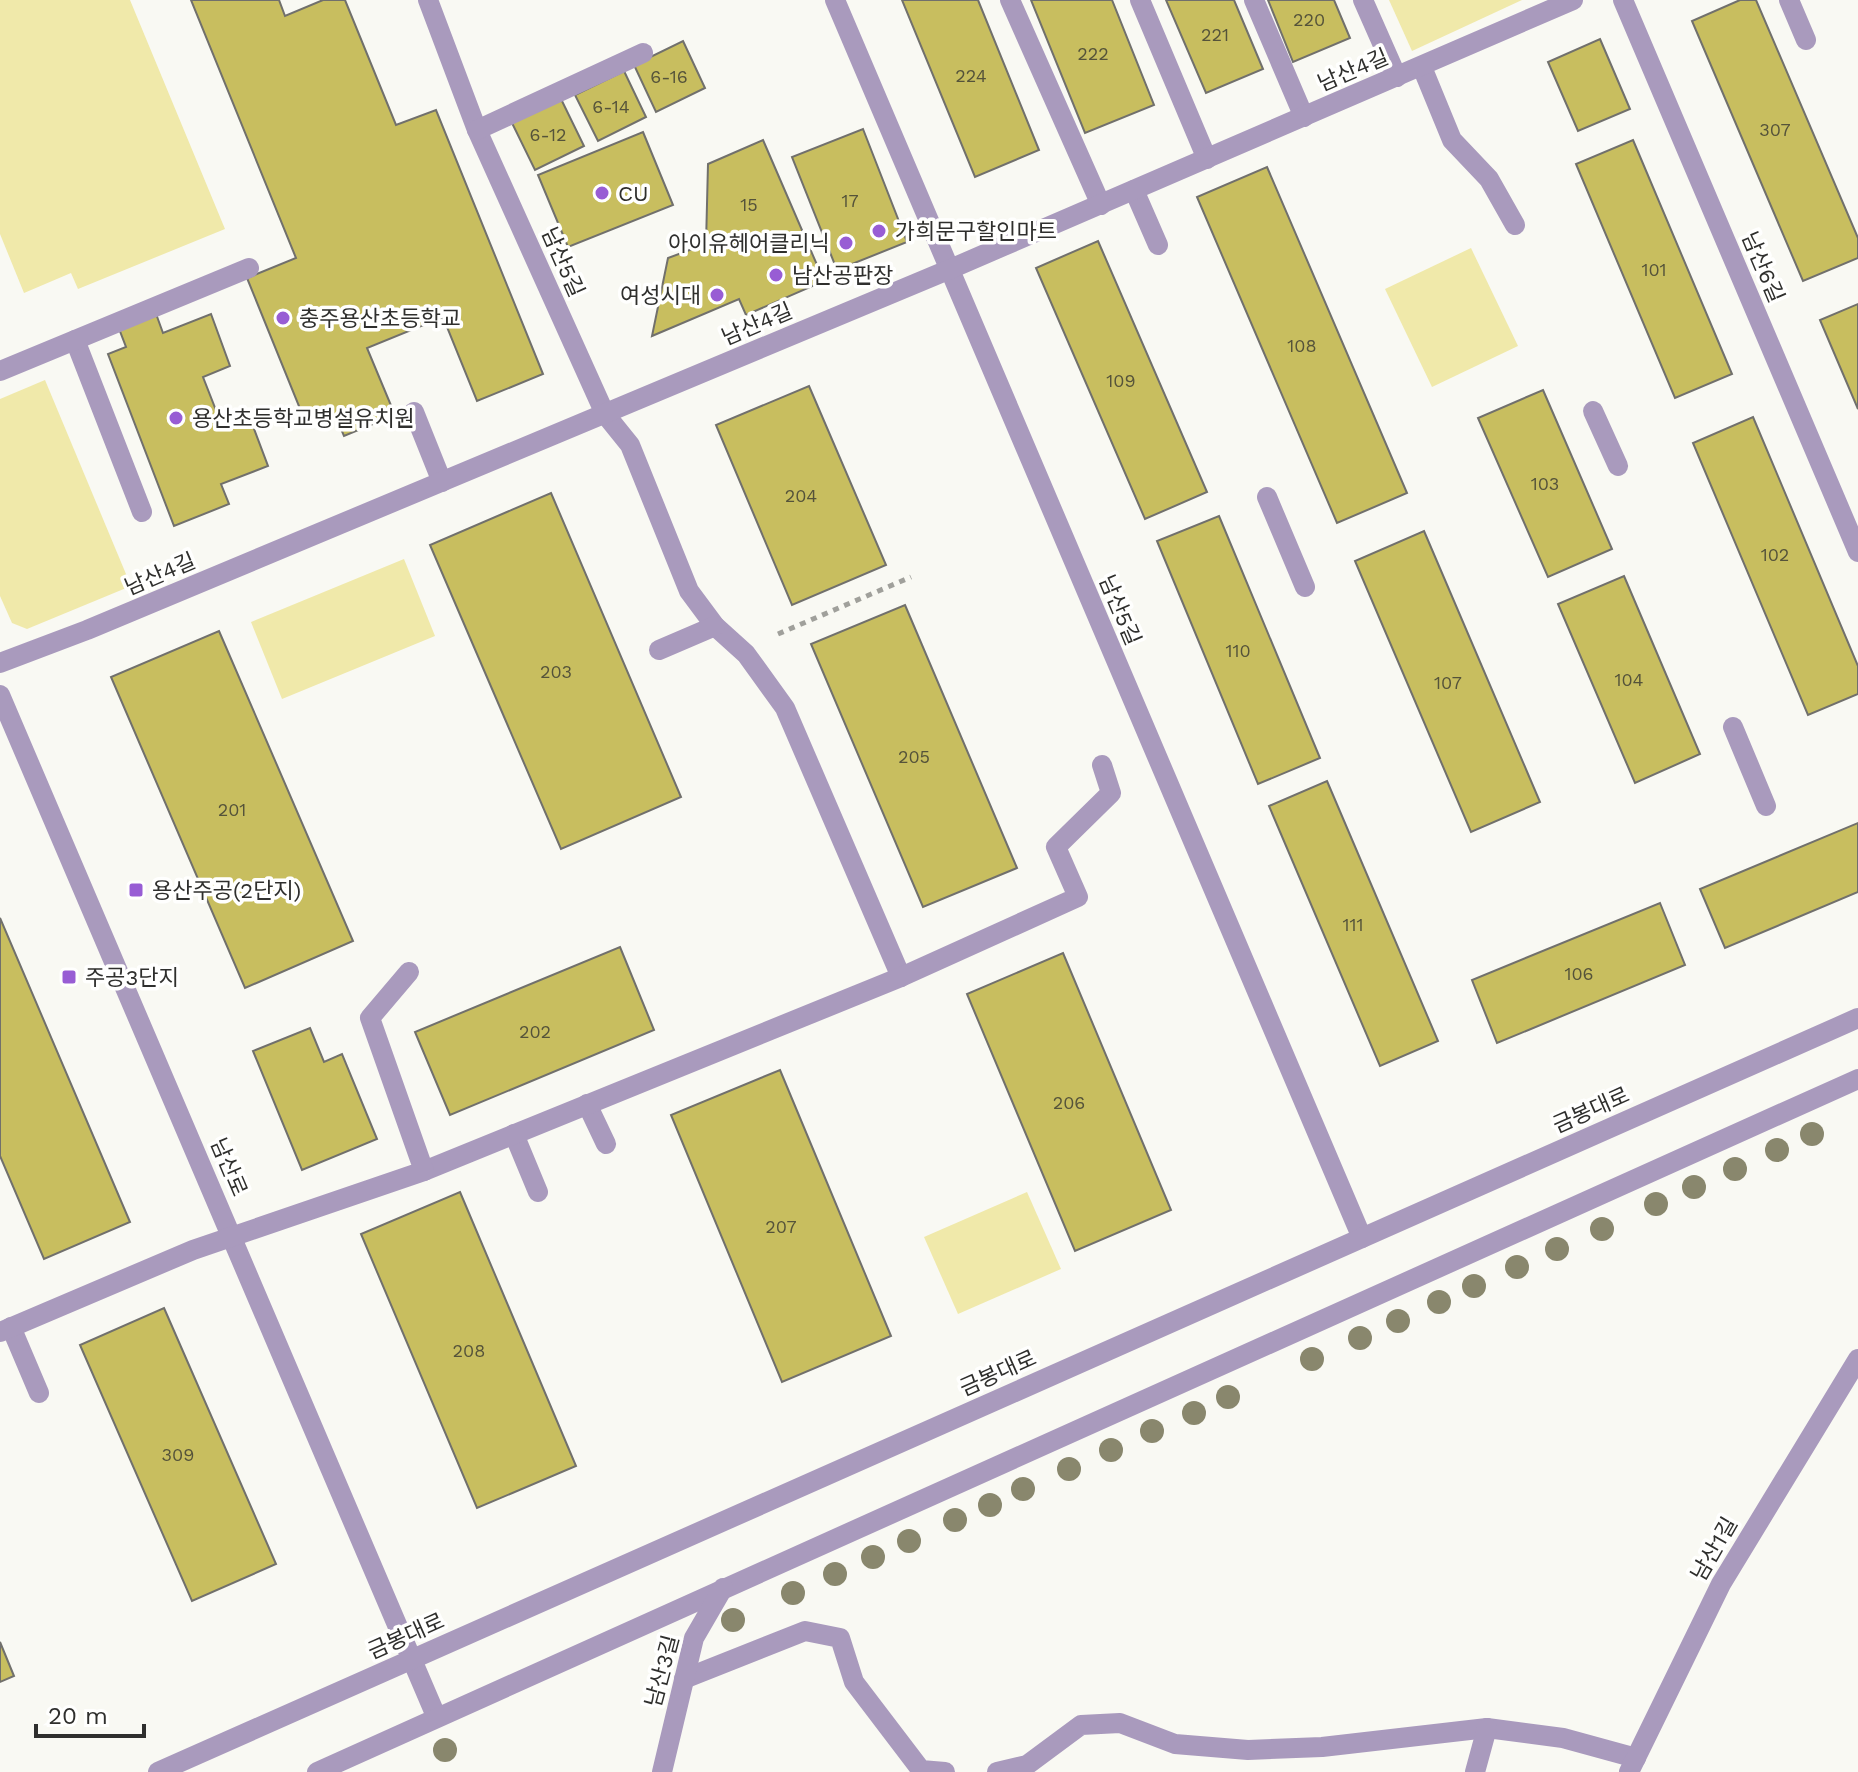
<svg xmlns="http://www.w3.org/2000/svg" width="1858" height="1772" viewBox="0 0 1858 1772" font-family="'Work Sans','Noto Sans KR',sans-serif">
<style>
.green{fill:#f0e9aa}
.building{fill:#c8be5f;stroke:#71706c;stroke-width:2}
.lines{fill:none;stroke-linecap:round;stroke-linejoin:round}
.path{stroke:#a0a09b;stroke-width:5;stroke-dasharray:6 6;stroke-linecap:butt}
.minor{stroke:#a99abd;stroke-width:20}
.tree{fill:#89876d}
.poi-dot{fill:#985dd4;stroke:#fffffe;stroke-width:3}
.labels{text-anchor:middle;dominant-baseline:central;stroke-width:7;stroke-linejoin:round;paint-order:stroke}
.number-label{font-size:18px;fill:#55533a}
.street-label{font-size:22px;fill:#2f2f2d;stroke:#fffffe}
.poi-label{font-size:22px;fill:#2f2f2d;stroke:#fffffe;text-anchor:start}
</style>
<rect width="100%" height="100%" fill="#f9f9f3"/>
<g class="green">
<polygon points="0,0 130,0 225,229 78,289 71,273 24,293 0,234"/>
<polygon points="1389,0 1522,0 1412,51"/>
<polygon points="1471,248 1518,346 1432,387 1385,289"/>
<polygon points="45,380 131,586 27,629 12,623 0,596 0,399"/>
<polygon points="404,559 435,636 282,699 251,622"/>
<polygon points="1027,1192 1061,1269 958,1314 924,1237"/>
</g>
<g class="building">
<polygon points="191,0 279,0 285,16 323,0 345,0 396,125 436,110 543,374 477,401 443,317 367,348 395,415 344,436 335,415 307,426 247,278 296,258"/>
<polygon points="902,0 978,0 1039,150 975,177"/>
<polygon points="1031,0 1112,0 1154,105 1085,133"/>
<polygon points="1166,0 1234,0 1263,69 1206,93"/>
<polygon points="1268,0 1334,0 1350,38 1293,62"/>
<polygon points="1740,0 1756,0 1858,238 1858,258 1803,281 1692,21"/>
<polygon points="1600,39 1630,109 1578,131 1548,62"/>
<polygon points="683,41 705,88 656,112 634,65"/>
<polygon points="624,71 646,117 598,141 575,95"/>
<polygon points="561,99 584,146 535,170 512,123"/>
<polygon points="863,129 907,242 837,270 792,157"/>
<polygon points="643,132 673,205 568,247 538,175"/>
<polygon points="763,140 824,281 746,315 739,299 652,336 668,258 706,244 708,164"/>
<polygon points="1633,140 1732,374 1675,398 1576,164"/>
<polygon points="1267,167 1407,493 1337,523 1197,197"/>
<polygon points="1098,241 1207,492 1145,519 1036,268"/>
<polygon points="1858,304 1858,409 1820,320"/>
<polygon points="155,311 163,333 211,314 230,366 203,377 221,423 248,413 268,466 221,484 229,504 174,526 108,354 126,347 118,326"/>
<polygon points="809,386 886,565 792,605 716,425"/>
<polygon points="1543,390 1612,549 1548,577 1478,418"/>
<polygon points="1753,417 1858,666 1858,694 1808,715 1693,443"/>
<polygon points="551,493 681,797 561,849 430,545"/>
<polygon points="1219,516 1320,758 1258,784 1157,541"/>
<polygon points="1424,531 1540,802 1471,832 1355,561"/>
<polygon points="1624,576 1700,754 1635,783 1558,604"/>
<polygon points="905,605 1017,868 923,907 811,644"/>
<polygon points="219,631 353,941 245,988 111,677"/>
<polygon points="1327,781 1438,1041 1380,1066 1269,806"/>
<polygon points="1858,823 1858,892 1725,948 1700,889"/>
<polygon points="1660,903 1685,965 1497,1043 1472,980"/>
<polygon points="0,918 130,1222 44,1259 0,1156"/>
<polygon points="620,947 654,1030 450,1115 415,1032"/>
<polygon points="1063,953 1171,1210 1075,1251 967,994"/>
<polygon points="310,1028 324,1062 342,1054 377,1139 302,1170 253,1051"/>
<polygon points="780,1070 891,1336 782,1382 671,1115"/>
<polygon points="460,1192 576,1466 477,1508 361,1234"/>
<polygon points="164,1308 276,1564 192,1601 80,1345"/>
<polygon points="0,1642 14,1676 0,1682"/>
</g>
<g class="lines">
<polyline class="path" points="778,634 911,577"/>
<g class="minor">
<polyline points="428,0 477,130 605,414 630,445 689,591 715,626 746,654 785,708 901,977"/>
<polyline points="835,0 1362,1238"/>
<polyline points="1010,0 1101,205"/>
<polyline points="1140,0 1207,159"/>
<polyline points="1254,0 1304,117"/>
<polyline points="1363,0 1397,77"/>
<polyline points="1623,0 1858,552"/>
<polyline points="1789,0 1806,40"/>
<polyline points="1422,67 1452,140 1489,179 1515,225"/>
<polyline points="477,130 643,53"/>
<polyline points="1134,190 1158,245"/>
<polyline points="75,340 142,512"/>
<polyline points="0,371 249,268"/>
<polyline points="1593,411 1618,466"/>
<polyline points="414,412 442,482"/>
<polyline points="1267,497 1305,587"/>
<polyline points="659,650 715,626"/>
<polyline points="0,663 87,630 948,270 1573,0"/>
<polyline points="0,695 436,1716"/>
<polyline points="1733,727 1766,806"/>
<polyline points="587,1104 606,1144"/>
<polyline points="514,1134 538,1192"/>
<polyline points="424,1171 901,977 1078,897 1056,847 1111,793 1102,765"/>
<polyline points="11,1327 39,1393"/>
<polyline points="0,1332 193,1250 424,1171 370,1018 409,972"/>
<polyline points="684,1679 805,1631 840,1638 854,1682 921,1770 945,1772"/>
<polyline points="158,1772 1858,1018"/>
<polyline points="317,1772 1858,1079"/>
<polyline points="662,1772 694,1638 723,1588"/>
<polyline points="997,1772 1027,1765 1081,1725 1120,1723 1175,1744 1248,1750 1322,1747 1487,1728 1563,1738 1636,1758"/>
<polyline points="1475,1772 1487,1728"/>
<polyline points="1629,1772 1721,1584 1858,1359"/>
</g>
</g>
<g class="tree">
<circle cx="1812" cy="1134" r="12"/>
<circle cx="1777" cy="1150" r="12"/>
<circle cx="1735" cy="1169" r="12"/>
<circle cx="1694" cy="1187" r="12"/>
<circle cx="1656" cy="1204" r="12"/>
<circle cx="1602" cy="1229" r="12"/>
<circle cx="1557" cy="1249" r="12"/>
<circle cx="1517" cy="1267" r="12"/>
<circle cx="1474" cy="1286" r="12"/>
<circle cx="1439" cy="1302" r="12"/>
<circle cx="1398" cy="1321" r="12"/>
<circle cx="1360" cy="1338" r="12"/>
<circle cx="1312" cy="1359" r="12"/>
<circle cx="1228" cy="1397" r="12"/>
<circle cx="1194" cy="1413" r="12"/>
<circle cx="1152" cy="1431" r="12"/>
<circle cx="1111" cy="1450" r="12"/>
<circle cx="1069" cy="1469" r="12"/>
<circle cx="1023" cy="1489" r="12"/>
<circle cx="990" cy="1505" r="12"/>
<circle cx="955" cy="1520" r="12"/>
<circle cx="909" cy="1541" r="12"/>
<circle cx="873" cy="1557" r="12"/>
<circle cx="835" cy="1574" r="12"/>
<circle cx="793" cy="1593" r="12"/>
<circle cx="733" cy="1620" r="12"/>
<circle cx="445" cy="1750" r="12"/>
</g>
<g class="poi-dot">
<circle cx="602" cy="193" r="8"/>
<circle cx="879" cy="231" r="8"/>
<circle cx="846" cy="243" r="8"/>
<circle cx="776" cy="275" r="8"/>
<circle cx="717" cy="295" r="8"/>
<circle cx="283" cy="318" r="8"/>
<circle cx="176" cy="418" r="8"/>
<rect x="128" y="882" width="16" height="16" rx="4"/>
<rect x="61" y="969" width="16" height="16" rx="4"/>
</g>
<g class="labels">
<g class="number-label">
<text x="1309" y="19">220</text>
<text x="1215" y="34">221</text>
<text x="1093" y="53">222</text>
<text x="971" y="75">224</text>
<text x="669" y="76">6-16</text>
<text x="611" y="106">6-14</text>
<text x="1775" y="129">307</text>
<text x="548" y="134">6-12</text>
<text x="850" y="200">17</text>
<text x="749" y="204">15</text>
<text x="1654" y="269">101</text>
<text x="1302" y="345">108</text>
<text x="1121" y="380">109</text>
<text x="1545" y="483">103</text>
<text x="801" y="495">204</text>
<text x="1775" y="554">102</text>
<text x="1238" y="650">110</text>
<text x="556" y="671">203</text>
<text x="1629" y="679">104</text>
<text x="1448" y="682">107</text>
<text x="914" y="756">205</text>
<text x="232" y="809">201</text>
<text x="1353" y="924">111</text>
<text x="1579" y="973">106</text>
<text x="535" y="1031">202</text>
<text x="1069" y="1102">206</text>
<text x="781" y="1226">207</text>
<text x="469" y="1350">208</text>
<text x="178" y="1454">309</text>
</g>
<g class="street-label">
<text transform="translate(1353 70) rotate(-23)">남산4길</text>
<text transform="translate(563 262) rotate(66)">남산5길</text>
<text transform="translate(1763 267) rotate(67)">남산6길</text>
<text transform="translate(757 324) rotate(-23)">남산4길</text>
<text transform="translate(160 574) rotate(-23)">남산4길</text>
<text transform="translate(1120 610) rotate(67)">남산5길</text>
<text transform="translate(1591 1110) rotate(-24)">금봉대로</text>
<text transform="translate(229 1167) rotate(67)">남산로</text>
<text transform="translate(998 1373) rotate(-24)">금봉대로</text>
<text transform="translate(1714 1549) rotate(-60)">남산1길</text>
<text transform="translate(406 1636) rotate(-24)">금봉대로</text>
<text transform="translate(662 1671) rotate(-75)">남산3길</text>
</g>
<g class="poi-label">
<text x="618" y="193">CU</text>
<text x="895" y="231">가희문구할인마트</text>
<text x="830" y="243" text-anchor="end">아이유헤어클리닉</text>
<text x="792" y="275">남산공판장</text>
<text x="701" y="295" text-anchor="end">여성시대</text>
<text x="299" y="318">충주용산초등학교</text>
<text x="192" y="418">용산초등학교병설유치원</text>
<text x="152" y="890">용산주공(2단지)</text>
<text x="85" y="977">주공3단지</text>
</g>
</g>
<path d="M36 1724v12h108v-12" fill="none" stroke="#2f2f2d" stroke-width="4"/>
<text x="48" y="1724" font-size="24" fill="#2f2f2d" stroke="#fffffe" stroke-width="6" paint-order="stroke">20 m</text>
</svg>
